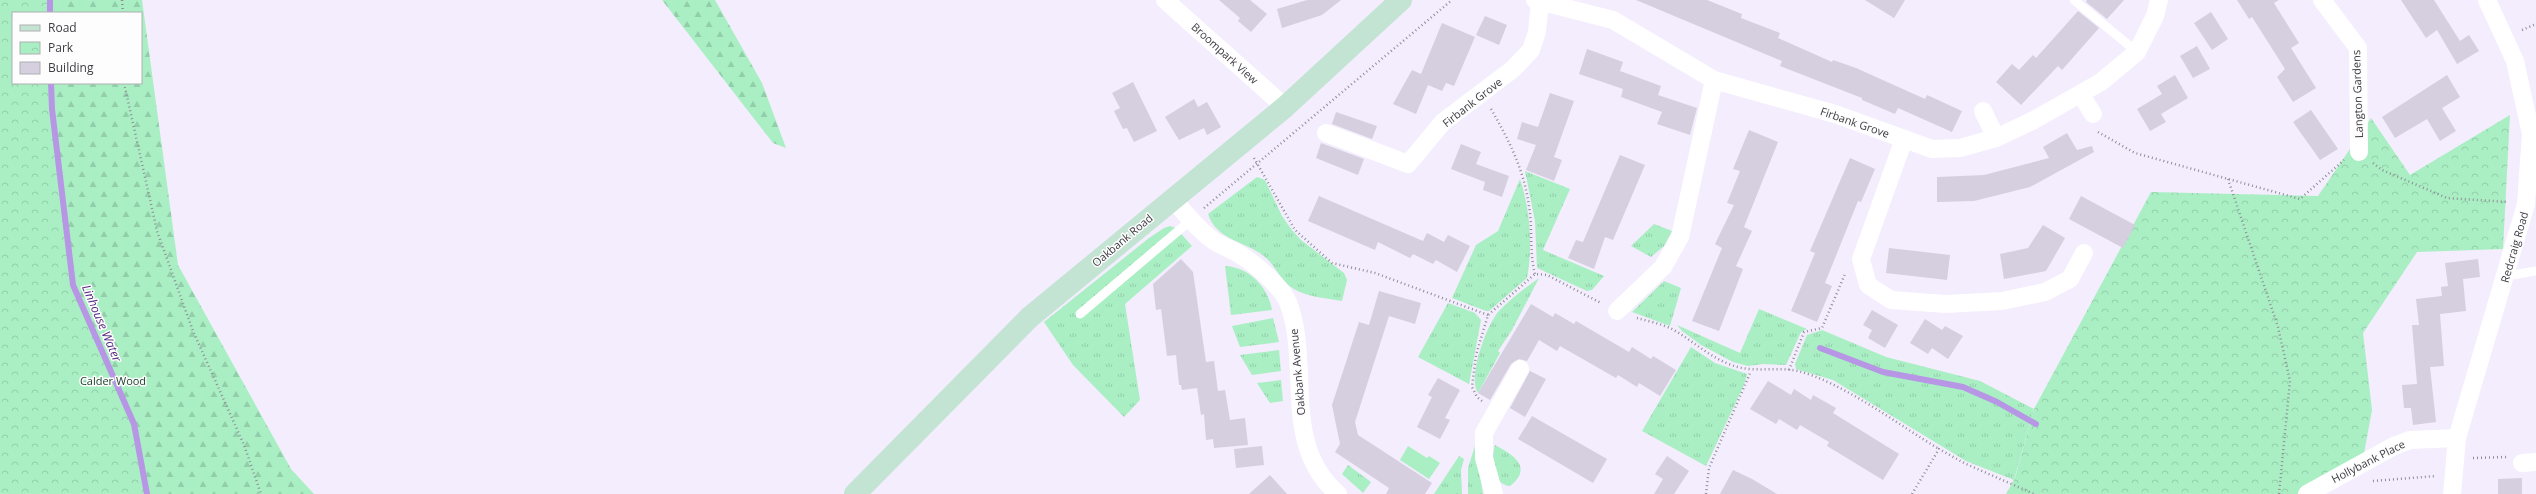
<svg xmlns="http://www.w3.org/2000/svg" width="2536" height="494" viewBox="0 0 2536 494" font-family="'Open Sans',sans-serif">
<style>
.grass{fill:url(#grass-tufts)}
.forest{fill:url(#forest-firs);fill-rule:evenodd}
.park{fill:url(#park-crowns)}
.garden{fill:#a9efc3}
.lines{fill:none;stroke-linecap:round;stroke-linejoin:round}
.stream{stroke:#b796e5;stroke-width:6}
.building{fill:#d5cfdf}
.path{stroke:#918d98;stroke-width:2.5;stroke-dasharray:1 3;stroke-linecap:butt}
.lane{stroke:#fff;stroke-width:9}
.street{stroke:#fff;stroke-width:18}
.secondary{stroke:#c4e4d3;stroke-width:22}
.labels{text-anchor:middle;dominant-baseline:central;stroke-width:3;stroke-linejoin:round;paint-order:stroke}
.street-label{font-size:11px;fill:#3d3b41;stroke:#fdfdfd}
.park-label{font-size:11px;fill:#163c26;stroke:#fdfdfd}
.water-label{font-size:12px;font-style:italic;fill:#562984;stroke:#fdfdfd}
</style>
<defs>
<pattern id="grass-tufts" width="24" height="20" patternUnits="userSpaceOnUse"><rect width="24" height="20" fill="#a9efc3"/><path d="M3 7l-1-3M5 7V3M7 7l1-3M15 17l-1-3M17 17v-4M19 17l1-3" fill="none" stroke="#92cea9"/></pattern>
<pattern id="forest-firs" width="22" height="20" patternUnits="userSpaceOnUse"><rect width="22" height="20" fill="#a9efc3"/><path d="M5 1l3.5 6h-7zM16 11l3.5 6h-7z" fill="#92cea9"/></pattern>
<pattern id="park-crowns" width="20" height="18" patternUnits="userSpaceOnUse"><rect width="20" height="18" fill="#a9efc3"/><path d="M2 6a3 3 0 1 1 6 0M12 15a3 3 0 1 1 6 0" fill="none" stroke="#92cea9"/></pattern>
</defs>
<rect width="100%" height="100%" fill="#f3edfd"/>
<g class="grass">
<polygon points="1525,171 1570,189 1543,250 1604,276 1592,290 1587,291 1537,268 1535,221"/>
<path d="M1257,177L1265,180L1282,216L1292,230L1301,240L1344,273L1347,280L1342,301C1326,298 1307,297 1294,289C1281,282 1276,266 1265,257C1246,241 1217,241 1208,214Z"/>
<path d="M1520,179C1530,208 1533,248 1527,278L1489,311H1486L1452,298L1476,245L1498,231Z"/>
<polygon points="1654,224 1672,231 1664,246 1651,257 1631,246"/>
<polygon points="1170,226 1176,228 1192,246 1125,304 1140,400 1124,417 1073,365 1044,322 1149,238 1164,228"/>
<path d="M1225,266C1249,267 1268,287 1272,310L1231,315Z"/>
<path d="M1539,278L1512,330L1498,351L1500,353L1478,393C1467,377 1487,325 1498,312C1510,299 1525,288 1539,278Z"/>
<polygon points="1664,281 1681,288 1670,326 1632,312"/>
<polygon points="1448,303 1475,313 1481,320 1469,384 1418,357"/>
<polygon points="1759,309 1807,329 1801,332 1786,365 1763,364 1748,366 1733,362 1701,345 1682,331 1677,325 1740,353"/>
<polygon points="1273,318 1279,342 1240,347 1232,326"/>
<polygon points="1822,330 1886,357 1980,381 2034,409 2014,480 1966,461 1833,380 1796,369 1795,364 1807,335"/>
<polygon points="1691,347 1715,363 1747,374 1744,385 1706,466 1642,431"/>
<polygon points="1279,350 1281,371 1252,375 1240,355"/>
<polygon points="1281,380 1283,401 1270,403 1257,383"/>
<path d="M1495,445C1512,454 1534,467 1510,486C1492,485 1491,457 1495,445Z"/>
<polygon points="1475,446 1483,494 1468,494 1468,468"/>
<polygon points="1459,456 1464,459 1461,470 1462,494 1434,494"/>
<polygon points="1348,465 1371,482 1363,493 1342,474"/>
</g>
<g class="forest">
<path d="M0,0H142L178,265L291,469L314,494H0ZM13,13H141V83H13Z"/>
<polygon points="662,0 715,0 762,83 786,148 773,143"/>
</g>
<g class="park">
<polygon points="0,0 50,0 50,13 13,13 13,83 51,83 52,109 73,285 134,424 147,494 0,494"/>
<polygon points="2510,115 2503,249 2417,252 2363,333 2372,410 2363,459 2306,494 2006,494 2015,478 2034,409 2151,192 2318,196 2371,118 2410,175"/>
</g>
<polygon class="garden" points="1408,446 1427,458 1429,456 1440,463 1429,479 1400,460"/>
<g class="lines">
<g class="stream">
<polyline points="50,0 50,13"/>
<polyline points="51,83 52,109 73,285 134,424 147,494"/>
<polyline points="1820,348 1883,372 1963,387 1997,402 2036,424"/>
</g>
</g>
<g class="building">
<polygon points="1219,0 1250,0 1267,14 1251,32 1238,21 1240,18"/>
<polygon points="1307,0 1341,0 1322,15 1282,28 1277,9"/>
<polygon points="1636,0 1707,0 1742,14 1741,18 1780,33 1778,38 1832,62 1833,60 1856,68 1925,99 1927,95 1962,111 1952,132 1898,108 1895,114 1862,100 1862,98 1780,66 1782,61"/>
<polygon points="1865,0 1905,0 1894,18"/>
<polygon points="2087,0 2124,0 2107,19 2086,2"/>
<polygon points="2237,0 2279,0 2274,3 2299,43 2291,48 2316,88 2293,102 2277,77 2285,69 2252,17 2249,19"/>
<polygon points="2401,0 2434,0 2460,41 2469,35 2479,51 2457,64 2437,30 2426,38"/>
<polygon points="2078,11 2099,28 2062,70 2058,66 2021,105 1996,82 2012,64 2019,70 2033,55 2036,58"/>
<polygon points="2211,12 2228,39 2212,50 2194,23"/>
<polygon points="1485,16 1507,25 1499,45 1476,35"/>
<polygon points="1442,23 1475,37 1454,86 1446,83 1442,91 1428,85 1416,114 1393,104 1412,70 1421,74"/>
<polygon points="2197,46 2210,69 2193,78 2180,56"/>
<polygon points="1587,49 1623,62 1620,71 1661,86 1658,95 1697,108 1690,135 1657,124 1662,112 1621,97 1623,89 1579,74"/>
<polygon points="2175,75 2188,98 2161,114 2166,122 2150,131 2137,109 2162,94 2157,86"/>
<polygon points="2447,75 2460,97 2442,108 2456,131 2440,141 2427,119 2395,138 2382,117"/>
<polygon points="1133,82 1157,131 1134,142 1127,128 1123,129 1114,111 1120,108 1112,93"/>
<polygon points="1550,93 1574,101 1554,157 1562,160 1554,181 1526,170 1536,145 1517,139 1522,122 1538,127"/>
<polygon points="1194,99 1198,107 1207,102 1221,127 1207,135 1204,128 1179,140 1165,117"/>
<polygon points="2311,110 2338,149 2320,160 2293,122"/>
<polygon points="1336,112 1377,126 1372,139 1332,124"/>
<polygon points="1749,130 1778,142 1744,227 1752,231 1736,266 1743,269 1719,331 1692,321 1722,248 1715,244 1734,205 1727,203 1740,171 1733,169"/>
<polygon points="2067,133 2077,150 2092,146 2094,152 2030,187 1974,201 1937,202 1937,177 1984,175 2049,158 2043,147"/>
<polygon points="1321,143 1364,159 1358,175 1316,158"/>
<polygon points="1461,144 1481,152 1476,164 1509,176 1502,197 1483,190 1485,182 1451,169"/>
<polygon points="1620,155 1645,165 1613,240 1605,237 1594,269 1568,258 1576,240 1583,242"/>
<polygon points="1850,158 1875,169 1861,202 1858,201 1825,283 1832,286 1817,322 1791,311 1815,253 1810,251"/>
<polygon points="1319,196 1423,241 1427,233 1444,242 1448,235 1470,246 1457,272 1436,260 1433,264 1413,254 1410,258 1378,242 1375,250 1308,221"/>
<polygon points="2081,196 2135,225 2123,248 2069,219"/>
<polygon points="2043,225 2065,238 2046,271 2004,279 2000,254 2028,248"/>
<polygon points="1889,248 1950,255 1947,280 1886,273"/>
<polygon points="1181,259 1193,272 1206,362 1214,361 1218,391 1225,390 1230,420 1245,418 1248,445 1214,448 1213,439 1206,440 1204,414 1201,415 1197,388 1182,390 1181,385 1179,385 1176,355 1167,356 1161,309 1156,310 1153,284"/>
<polygon points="2478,259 2480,277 2463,279 2466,311 2440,314 2444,366 2430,367 2436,422 2413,425 2411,408 2404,408 2402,385 2417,384 2412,325 2419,325 2416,299 2442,296 2441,287 2448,286 2445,263"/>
<polygon points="1379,291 1421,303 1415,324 1389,316 1355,422 1358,435 1432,483 1425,494 1386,494 1389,488 1335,452 1340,444 1332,405 1359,322 1369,325"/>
<polygon points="1531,304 1553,317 1555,313 1574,324 1576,321 1629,352 1632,347 1651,359 1653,356 1676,370 1660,396 1639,383 1637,387 1618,375 1616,378 1560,346 1557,351 1539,340 1527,361 1519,359 1511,364 1490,400 1478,393"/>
<polygon points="1872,310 1898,325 1885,348 1868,338 1872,330 1863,325"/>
<polygon points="1925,319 1942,330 1945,326 1963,336 1948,359 1932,348 1928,354 1910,343"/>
<polygon points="1530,371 1546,379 1525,417 1510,408"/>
<polygon points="1438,378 1460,390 1445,418 1450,420 1440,439 1417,427 1432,397 1428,395"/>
<polygon points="1768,381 1791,395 1794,389 1811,400 1813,395 1836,408 1833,413 1899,454 1883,480 1827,446 1829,442 1800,425 1797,430 1779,419 1776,424 1750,409"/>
<polygon points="1532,416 1607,459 1593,483 1518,439"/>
<polygon points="1262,446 1264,465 1236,468 1234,449"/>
<polygon points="1667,456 1689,471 1674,494 1654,494 1663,479 1655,474"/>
<polygon points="1733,470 1752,479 1777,494 1720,494"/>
<polygon points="1270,475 1287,494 1249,494"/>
<polygon points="2522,478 2522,494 2498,494 2498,479"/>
</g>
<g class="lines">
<g class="path">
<polyline points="122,0 123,13"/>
<polyline points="2522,30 2536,24"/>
<polyline points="124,83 157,231 193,331 244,445 261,494"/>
<path d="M1491,109C1509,140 1524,170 1529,206C1533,229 1529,252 1535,274"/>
<polyline points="2098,132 2135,153 2300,199 2344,160"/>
<polyline points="1254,158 1295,230 1332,263 1375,273 1488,315"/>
<polyline points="2373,163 2382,170 2447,198 2507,202"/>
<polyline points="2228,179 2278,327 2290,381 2279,494"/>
<polyline points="1204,208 1452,0"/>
<path d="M1637,318C1648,321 1662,324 1672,329C1692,340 1708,356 1729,364C1752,374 1774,366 1798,371C1842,382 1899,425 1939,449"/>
<polyline points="1789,370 1804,332 1822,328 1845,274"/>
<polyline points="1482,401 1477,397 1472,387 1476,355 1488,315 1535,274 1547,275 1601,303"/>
<polyline points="2473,458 2506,457"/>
<polyline points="2373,481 2436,476"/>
<polyline points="1706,494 1709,468 1751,371"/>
<polyline points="1912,494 1939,449 1964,463 2034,494"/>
</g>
<g class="lane">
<polyline points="2074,0 2137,52"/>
<polyline points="2506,276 2536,271"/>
<polyline points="1080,314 1191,220"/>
</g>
<g class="street">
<polyline points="1165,0 1285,107"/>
<polyline points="1535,0 1613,20 1714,80 1835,114 1932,149 1960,148 1996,138 2034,120 2101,82 2137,52 2155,16 2159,0"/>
<polyline points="2322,0 2358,48 2359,152"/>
<polyline points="2081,95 2093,114"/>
<polyline points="1983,111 1996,138"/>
<polyline points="1326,133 1408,164 1443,122 1513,69 1531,50 1537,32 1540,1"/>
<polyline points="1904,139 1861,259 1868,285 1891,300 1946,304 2002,301 2045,292 2070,279 2084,253"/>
<path d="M1172,198C1185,213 1198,230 1214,241C1222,246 1231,249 1239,254C1254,263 1281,286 1288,302C1312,365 1280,444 1338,494"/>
<polyline points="1617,311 1663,267 1680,237 1714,80"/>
<polyline points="2522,463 2536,462"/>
<polyline points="1494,494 1484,458 1484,433 1520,369"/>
<polyline points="2307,494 2394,446 2410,440 2457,438"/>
<polyline points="2452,494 2457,438 2526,204 2531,134 2515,61 2487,0"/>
</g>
<polyline class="secondary" points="855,494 1030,317 1285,107 1401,0"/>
</g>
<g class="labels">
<g class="street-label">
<text transform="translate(1225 53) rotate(42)">Broompark View</text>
<text transform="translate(2357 94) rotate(-92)">Langton Gardens</text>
<text transform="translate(1472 102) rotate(-38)">Firbank Grove</text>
<text transform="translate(1855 122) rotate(19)">Firbank Grove</text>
<text transform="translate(1122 240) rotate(-40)">Oakbank Road</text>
<text transform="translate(2514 247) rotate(-74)">Redcraig Road</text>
<text transform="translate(1297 372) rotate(-95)">Oakbank Avenue</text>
<text transform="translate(2368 461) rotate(-27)">Hollybank Place</text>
</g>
<g class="park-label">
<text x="113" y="380">Calder Wood</text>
</g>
<g class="water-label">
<text transform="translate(102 323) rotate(67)">Linhouse Water</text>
</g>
</g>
<rect x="12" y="12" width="130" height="72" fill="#fdfdfd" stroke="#b0afb2"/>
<rect x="20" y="25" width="20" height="6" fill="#c4e4d3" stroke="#b0afb2"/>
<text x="48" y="32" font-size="12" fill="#3d3b41">Road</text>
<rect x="20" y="42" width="20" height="12" fill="url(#park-crowns)" stroke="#b0afb2"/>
<text x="48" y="52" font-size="12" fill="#3d3b41">Park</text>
<rect x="20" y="62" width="20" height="12" fill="#d5cfdf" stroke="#b0afb2"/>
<text x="48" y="72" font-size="12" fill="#3d3b41">Building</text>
</svg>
